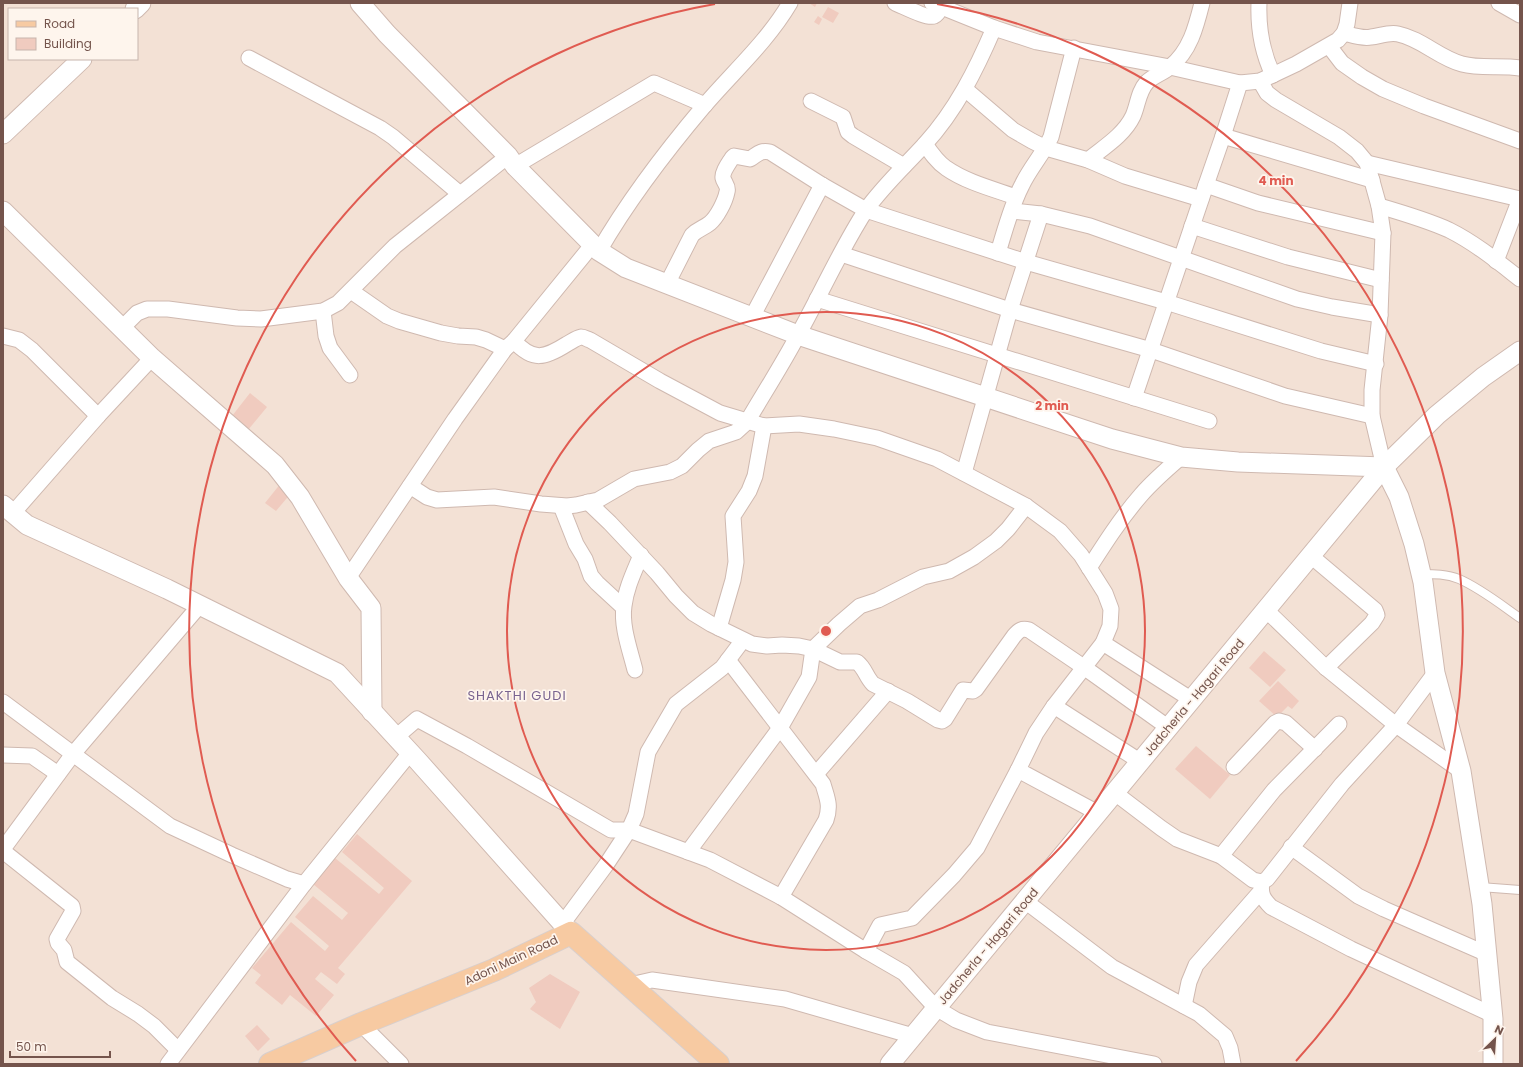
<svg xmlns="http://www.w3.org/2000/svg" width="1523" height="1067" viewBox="0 0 1523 1067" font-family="Poppins,sans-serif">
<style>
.residential{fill:#f3e1d5;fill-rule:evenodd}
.building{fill:#f0cbbf}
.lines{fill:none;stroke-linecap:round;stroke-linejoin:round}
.service-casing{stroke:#cfb9b0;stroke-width:10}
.minor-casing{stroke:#cfb9b0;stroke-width:17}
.tertiary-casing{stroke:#cfb9b0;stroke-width:21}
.primary-casing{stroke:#d8cfcd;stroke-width:24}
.service{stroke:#fff;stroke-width:8}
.minor{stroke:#fff;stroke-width:15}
.tertiary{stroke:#fff;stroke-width:19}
.primary{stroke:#f7caa2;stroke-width:22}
.ring{fill:none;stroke:#e05b51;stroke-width:2}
.labels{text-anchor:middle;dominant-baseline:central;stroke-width:3.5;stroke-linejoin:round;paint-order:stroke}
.street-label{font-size:12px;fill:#74544c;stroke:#fef5ed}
.neighbourhood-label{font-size:13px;letter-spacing:1px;fill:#7a6490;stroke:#fef5ed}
.centre{fill:#e05b51;stroke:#fef5ed;stroke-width:2}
.ring-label{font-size:12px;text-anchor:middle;font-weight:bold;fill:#e05b51;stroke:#fef5ed;stroke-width:3.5;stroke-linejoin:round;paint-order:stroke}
</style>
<rect width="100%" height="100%" fill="#fcf0e7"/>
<path class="residential" d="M3,3H1520V1064H3ZM9,9H137V59H9Z"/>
<g class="building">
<polygon points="809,3 817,3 815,7"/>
<polygon points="828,7 839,13 833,23 822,17"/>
<polygon points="818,16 822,19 819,25 814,22"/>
<polygon points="250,393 267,407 248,430 232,416"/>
<polygon points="281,483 292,492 276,511 265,503"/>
<polygon points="1264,651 1286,670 1270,687 1249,668"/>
<polygon points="1278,681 1299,701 1292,709 1288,706 1277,717 1259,701"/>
<polygon points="1196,746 1230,775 1210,799 1175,769"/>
<polygon points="357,834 412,881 338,968 345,974 337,984 321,972 315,979 334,995 316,1016 290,995 282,1005 255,983 261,975 252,968 291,922 325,951 329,946 295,917 313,896 342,920 348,913 313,884 335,858 379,894 384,888 342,852"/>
<polygon points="550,974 580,992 560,1029 530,1009 536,1002 529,988"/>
<polygon points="257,1025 270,1039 258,1051 245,1036"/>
</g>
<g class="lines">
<g class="service-casing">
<g id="service">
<path d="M1421,574C1434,574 1447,574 1459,579C1480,588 1500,604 1520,618"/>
<polyline points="1480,887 1520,890"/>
</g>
</g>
<g class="minor-casing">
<g id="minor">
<path d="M895,3C903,6 927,19 934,16C939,14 941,7 943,3"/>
<polyline points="932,3 994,28 1037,42 1170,67 1240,83 1260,81 1296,64 1338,40 1344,33 1347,24 1350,3"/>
<path d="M1259,3C1258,29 1262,52 1273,75"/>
<polyline points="1499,3 1520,15"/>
<path d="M1344,33C1352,35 1362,39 1371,37C1380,36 1389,32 1398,34C1422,39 1439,58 1462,64C1480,69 1501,65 1520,68"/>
<polyline points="1329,46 1342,63 1362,77 1383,89 1424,106 1520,141"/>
<polyline points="249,58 380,128 393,137 460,194"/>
<polyline points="1260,81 1267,93 1276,100 1339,137 1357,151 1367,163 1379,206 1383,233 1380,315 1372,390 1372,416 1384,467"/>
<polyline points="965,89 1013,130 1032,141 1046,148 1088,160 1125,176 1201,199"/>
<polyline points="811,101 843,117 848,132 853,136 904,166"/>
<polyline points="1223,136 1372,180"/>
<path d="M925,144C931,153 937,162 946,168C966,182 993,189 1016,197"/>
<path d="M1088,160C1104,147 1124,135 1133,116C1138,105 1138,92 1147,82C1153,76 1163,73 1170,67C1190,51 1196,27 1202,3"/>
<polyline points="1367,163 1520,199"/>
<polyline points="515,166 654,83 705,105"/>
<polyline points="1206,185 1258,203 1383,233"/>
<path d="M1379,206C1403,213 1427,220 1449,230C1475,243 1497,261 1520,279"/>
<polyline points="1012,211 1041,214 1090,226 1297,299 1332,307 1380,315"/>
<polyline points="1192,226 1288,257 1381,280"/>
<path d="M599,251C629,199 666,151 704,106C733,72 767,42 790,3"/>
<path d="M998,253C1005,230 1011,206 1022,185C1030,168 1043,154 1051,137L1074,48"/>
<polyline points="841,254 1010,310 1151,350 1285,396 1372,416"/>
<polyline points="1496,261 1520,199"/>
<path d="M667,284L692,235C698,229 704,228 710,223C717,217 725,202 727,192C729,186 724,183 723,178C722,172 729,163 732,158L734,156L750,159C758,154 760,150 770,152L822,185L866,210L1026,262L1166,302L1321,351L1376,364"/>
<polyline points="351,291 387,316 399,321 441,333 458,336 476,337 486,340 505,349"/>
<polyline points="817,299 1209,421"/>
<polyline points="323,311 326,336 330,348 350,375"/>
<polyline points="752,317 822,185"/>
<polyline points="121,329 137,313 147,309 168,309 237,318 261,319 323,311 338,303 395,246 508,156"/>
<polyline points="3,336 19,340 32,350 98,416"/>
<path d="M514,341C533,362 545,358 567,344C571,342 576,338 581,337C584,337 587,339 590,340L660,381L720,413L764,426L799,424L834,429L877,438L937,459L1026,506L1060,531L1081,555L1105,593L1111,609L1110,626L1103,643L1054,706L1036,733L1018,770L1098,813"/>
<polyline points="1134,398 1206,185 1223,136 1240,83"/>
<polyline points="964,473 1010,310 1041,214"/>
<path d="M410,486L427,497L437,500L494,497L541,504L567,506L576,505L598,500L634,479L670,472L682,466L698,450L709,441L736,432L747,422C764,393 782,365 798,335C821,294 840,250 866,210C883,186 905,166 925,144C956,110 976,70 994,28"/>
<path d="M588,502L610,523L657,573L676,596L693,613L711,624L752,644L767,646L782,645L799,646L813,649L840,662H857C865,668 866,677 873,684L907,701L938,720L942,721L945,719L963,690L973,691L976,689L1014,636C1019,630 1022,628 1029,630L1085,668L1169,728"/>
<polyline points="561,506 576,544 585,559 591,576 597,583 623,607"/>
<polyline points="13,513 98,416 152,358"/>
<polyline points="1311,556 1375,610 1377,615 1372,623 1326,668"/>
<path d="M1089,568C1105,543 1121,518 1141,495C1153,481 1167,469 1181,457"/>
<polyline points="348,578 455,419 505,349 514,341 593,244"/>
<polyline points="1266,610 1326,668 1396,725 1461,771"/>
<polyline points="719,628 733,580 736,562 733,516 749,491 755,476 764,426"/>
<polyline points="1103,643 1192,700"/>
<path d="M728,660L823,784C827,798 831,805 826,820L781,897"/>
<path d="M635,670C630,650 621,626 624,606C626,588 634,572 641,555"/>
<polyline points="3,702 170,826 232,855 287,879 304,884"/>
<polyline points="1054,706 1141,762"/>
<polyline points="396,737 417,719 467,746 611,830 629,830 710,860 781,897 866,951"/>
<polyline points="3,755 32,756 58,774"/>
<polyline points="1234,767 1275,723 1279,721 1286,723 1315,749"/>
<polyline points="1018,770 977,848 954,875 912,918 880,925 866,951 904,973 936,1008 956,1020 987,1032 1154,1064"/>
<polyline points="816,774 888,691"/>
<polyline points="1115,793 1161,828 1177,839 1221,856 1253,880 1262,882 1267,879 1342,784 1396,725 1435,673"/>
<polyline points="1291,847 1358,896 1384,909 1487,954"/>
<polyline points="3,849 73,754 200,605"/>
<polyline points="3,851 72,906 73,911 57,939 58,943 64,950 67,962 112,998 138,1014 154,1026 178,1050"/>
<polyline points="688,852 780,728 809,677 813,649 839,624 860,606 878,600 923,577 949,571 974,557 996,541 1008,529 1026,506"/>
<polyline points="1221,856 1274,790 1339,724"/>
<path d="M1262,882C1260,894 1263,899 1271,907L1351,949L1493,1015"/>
<polyline points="1025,901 1112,967 1199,1014 1225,1036 1230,1048 1233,1064"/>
<polyline points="563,923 606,865 629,830 636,814 648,752 676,704 722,668 743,640"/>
<polyline points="630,985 652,980 785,999 913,1036"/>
<polyline points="1184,1006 1189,982 1196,965 1261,891"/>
<polyline points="361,1024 401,1064"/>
<polyline points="168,1064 304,884 410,753"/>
</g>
</g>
<g class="tertiary-casing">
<g id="tertiary">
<polyline points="360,3 387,34 508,156 515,166 599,251 626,268 798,335 1112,439 1181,457 1238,462 1384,467 1399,497 1414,544 1423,582 1435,673 1461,771 1482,904 1493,1019 1493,1064"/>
<polyline points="135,9 141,3"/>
<polyline points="3,134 82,59"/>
<polyline points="3,211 152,358 275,465 300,497 348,578 371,608 372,712"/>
<polyline points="3,505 27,525 167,589 337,673 418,761 571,933"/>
<polyline points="890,1064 1384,467 1437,415 1483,377 1520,351"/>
</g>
</g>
<g class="primary-casing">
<polyline id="primary" points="270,1064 361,1024 494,970 571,933 718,1064"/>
</g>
<use href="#service" class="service"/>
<use href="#minor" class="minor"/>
<use href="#tertiary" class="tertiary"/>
<use href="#primary" class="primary"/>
</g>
<g class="ring">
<circle cx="826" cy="631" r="319"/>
<path d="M356 1061A637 637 0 0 1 715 4M937 4A637 637 0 0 1 1296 1061"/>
</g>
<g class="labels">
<g class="street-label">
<text transform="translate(1194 697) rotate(-50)">Jadcherla - Hagari Road</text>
<text transform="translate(988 946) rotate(-50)">Jadcherla - Hagari Road</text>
<text transform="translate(511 960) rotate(-25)">Adoni Main Road</text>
</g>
<g class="neighbourhood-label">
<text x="517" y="695">SHAKTHI GUDI</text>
</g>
</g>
<circle cx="826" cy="631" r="6" class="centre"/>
<g class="ring-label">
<text x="1276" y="185">4 min</text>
<text x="1052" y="410">2 min</text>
</g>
<rect width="1523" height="1067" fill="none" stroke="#74544c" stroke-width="8"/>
<rect x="8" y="8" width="130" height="52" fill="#fef5ed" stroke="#c7b5ad"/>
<rect x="16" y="21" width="20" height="6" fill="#f7caa2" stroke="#c7b5ad"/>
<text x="44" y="28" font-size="12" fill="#74544c">Road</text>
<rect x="16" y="38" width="20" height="12" fill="#f0cbbf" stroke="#c7b5ad"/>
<text x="44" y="48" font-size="12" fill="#74544c">Building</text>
<g transform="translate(1495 1039) rotate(25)" stroke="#fef5ed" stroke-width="3" paint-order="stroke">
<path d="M0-3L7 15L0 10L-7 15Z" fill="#74544c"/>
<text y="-6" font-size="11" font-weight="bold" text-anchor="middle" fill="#74544c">N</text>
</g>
<path d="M10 1051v6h100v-6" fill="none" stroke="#74544c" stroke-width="2"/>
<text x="16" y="1051" font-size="12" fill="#74544c" stroke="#fef5ed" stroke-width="3" paint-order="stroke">50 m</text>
</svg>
